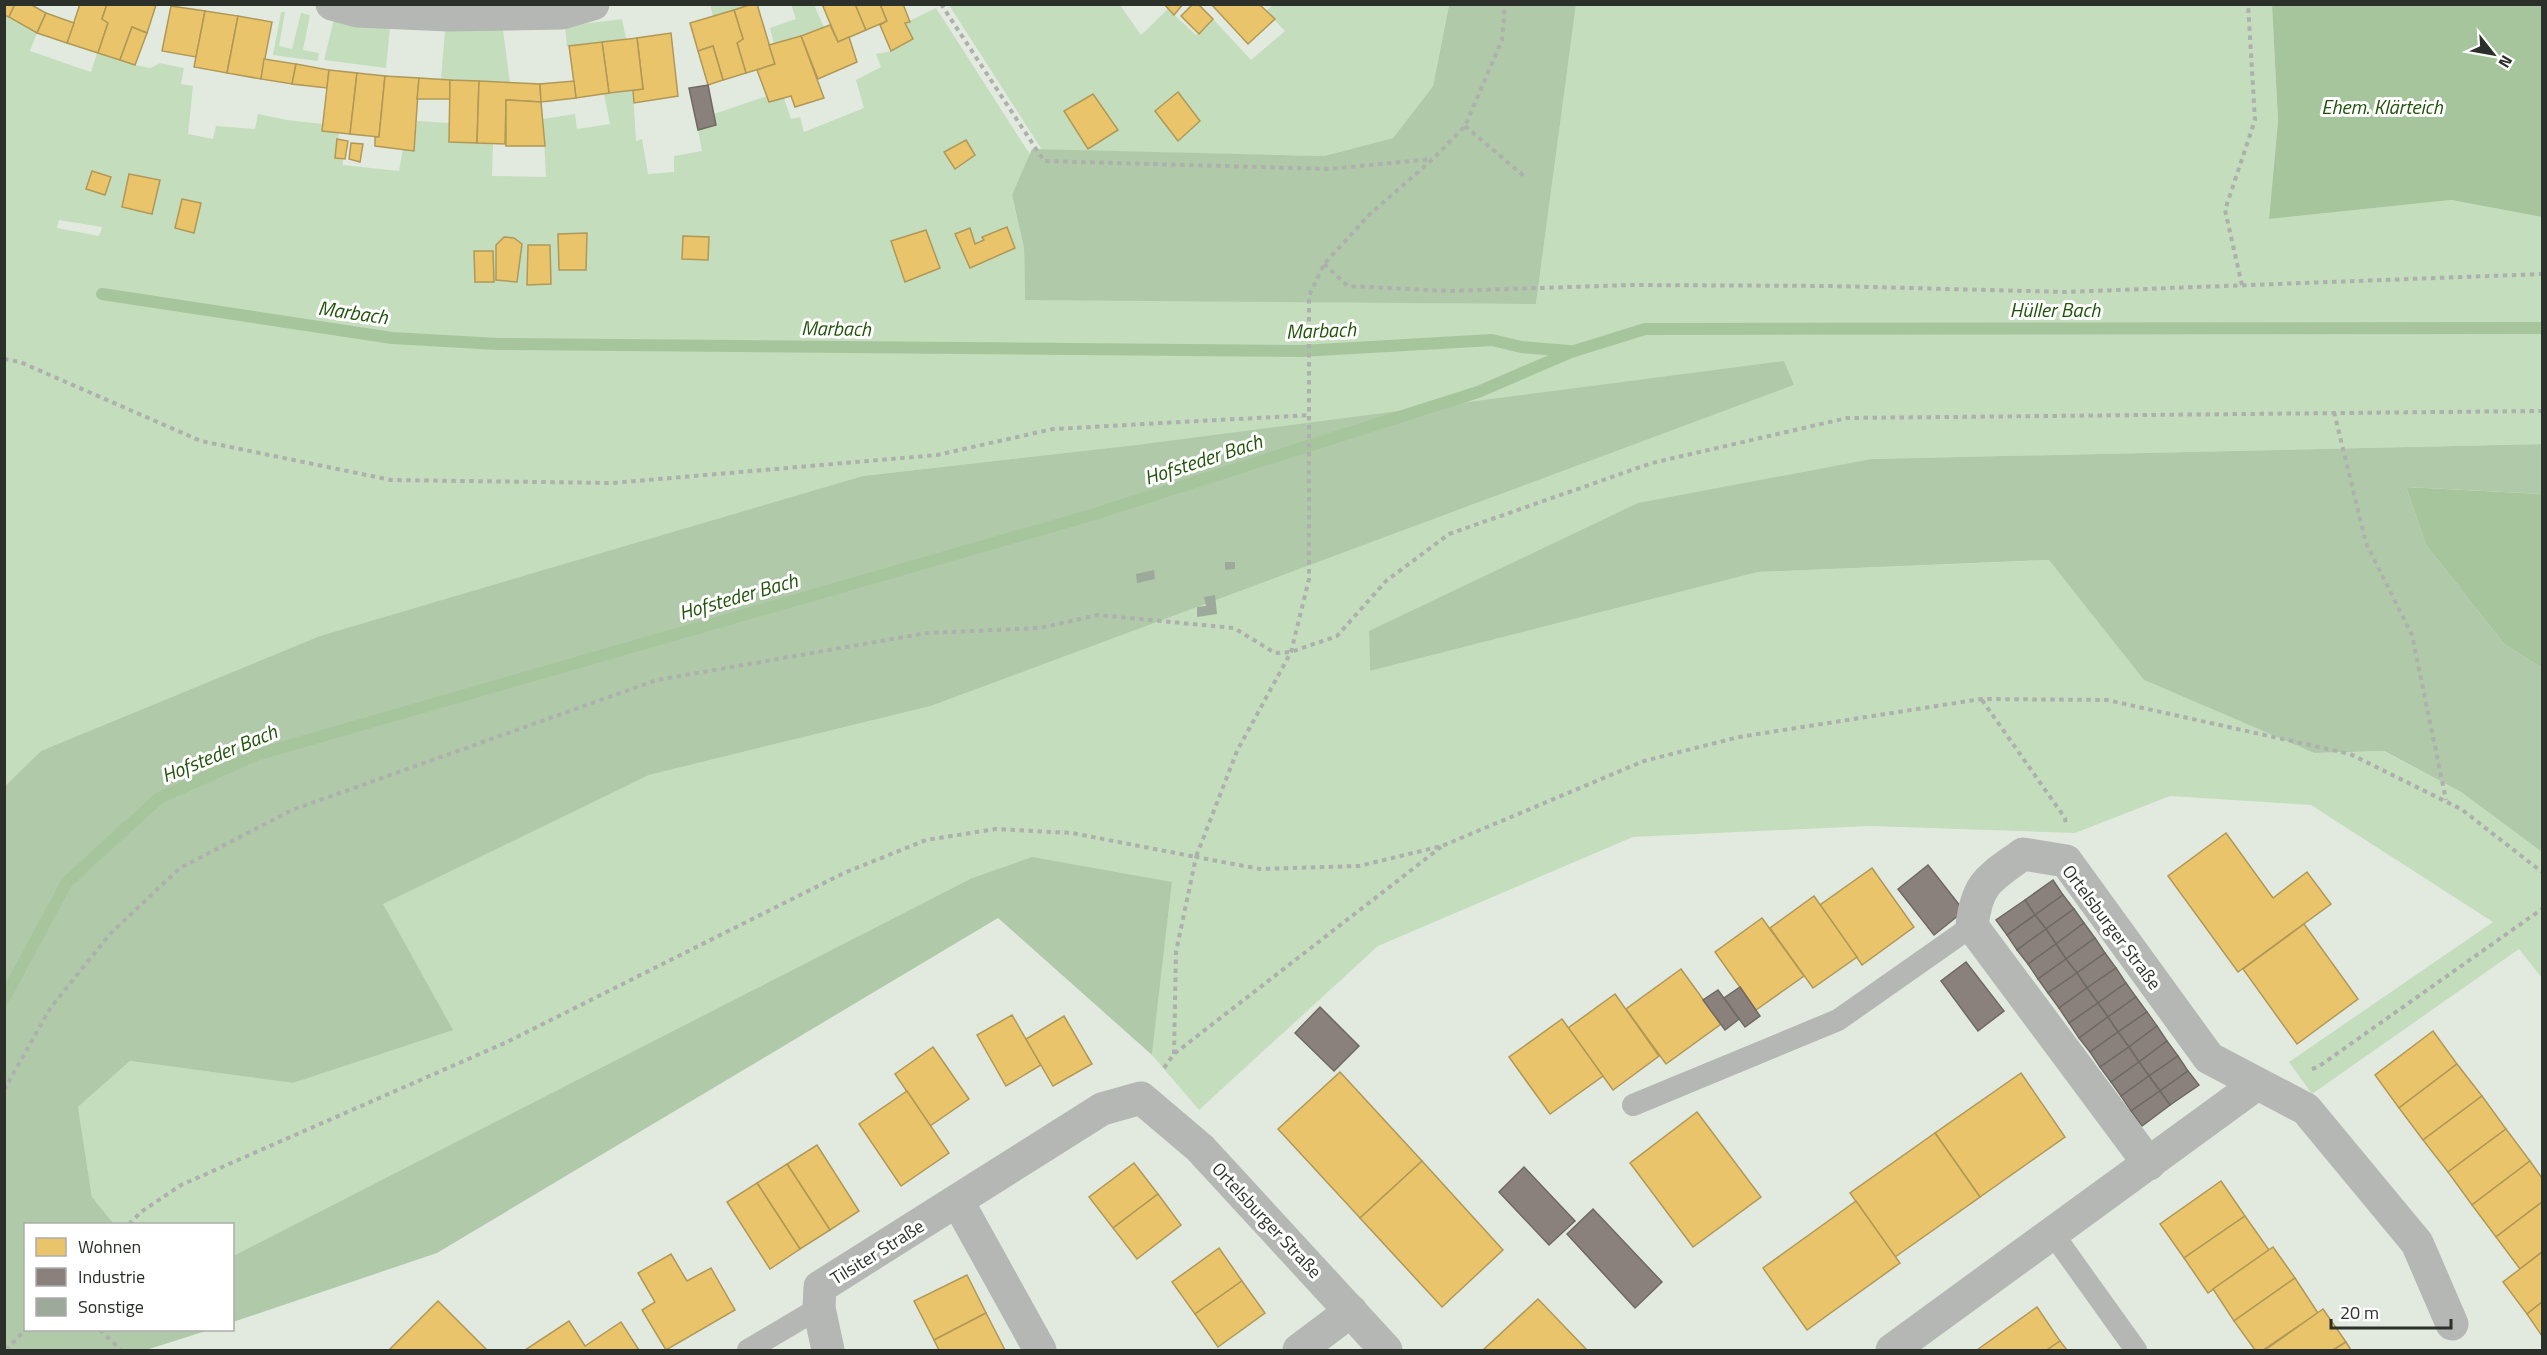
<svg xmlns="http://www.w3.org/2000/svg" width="2547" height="1355" viewBox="0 0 2547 1355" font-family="'Titillium Web',sans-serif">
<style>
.green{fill:#c4ddbd;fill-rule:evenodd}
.forest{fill:#b0caa9}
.water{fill:#a6c59d}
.homes{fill:#e9c46a;stroke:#b09857;stroke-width:1.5}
.industry{fill:#8a817c;stroke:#6e6963;stroke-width:1.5}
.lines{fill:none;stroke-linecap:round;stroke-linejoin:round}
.stream{stroke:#a6c59d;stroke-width:12}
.building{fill:#9da99a}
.path{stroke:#adb0ac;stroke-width:4;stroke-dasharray:4.5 4.5;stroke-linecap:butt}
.service{stroke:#b4b7b3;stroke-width:22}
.minor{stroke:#b4b7b3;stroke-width:33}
.labels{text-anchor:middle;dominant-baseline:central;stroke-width:6;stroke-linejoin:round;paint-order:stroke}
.street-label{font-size:18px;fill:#2c302a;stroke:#fff}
.water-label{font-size:20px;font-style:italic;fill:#205409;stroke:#fff}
</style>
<rect width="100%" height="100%" fill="#e2eae0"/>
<g class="green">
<polygon points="710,4 752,5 713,16"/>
<polygon points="791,4 814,5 824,27 774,44 770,28 796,19"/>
<polygon points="949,5 1120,5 1141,35 1168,9 1196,35 1213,19 1251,60 1285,31 1266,11 1273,5 1449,5 1433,86 1393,138 1324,156 1042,150"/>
<path d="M1576,5H2272L2278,121L2269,219L2451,200L2542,217V444L1872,459L1369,631L1370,671L1758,572L2050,560L2144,680L2314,753L2383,751L2461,792L2542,852V978L2519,949L2312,1094L2289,1062L2493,922L2311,805L2170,796L2075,833L1868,826L1633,837L1378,946L1199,1110L1152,1055L1172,882L970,879L233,1256L232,1224H114L92,1197L78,1107L130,1061L293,1083L452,1029L382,904L649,775L931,706L1794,385L1144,444L863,476L41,751L5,786V15L37,33L30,51L91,72L97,53L135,65L150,68L160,63L184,68L181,84L193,86L188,134L213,139L216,126L255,129L258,114L287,120L323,124V131L339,133L335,158L343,160V165L399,171L403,149L414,150L417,121L449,123V142L493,144L492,176L546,177L543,119L575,114L577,129L610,124L604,94L633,90L636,141L642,139L648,174L674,172V156L702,151L698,130L716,125L714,114L767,96L784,98L791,119L800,117L804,132L864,108L856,80L881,67L876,54L891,51L912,40L905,23L936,8L1031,156L1012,195L1024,248L1025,299L1536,304ZM182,199L201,203L194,233L175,228ZM59,220L102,227V228L99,236L57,228Z"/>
<polygon points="281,12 285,12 279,46 292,49 301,13 310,15 303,50 319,53 318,61 273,55"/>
<polygon points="334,19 390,28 386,68 324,60"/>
<polygon points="622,19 626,39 567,47 565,26"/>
<polygon points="445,30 503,30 510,83 441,79"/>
</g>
<g class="forest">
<polygon points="1449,5 1576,5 1536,304 1025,300 1024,248 1012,195 1032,149 1324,156 1393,138 1433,86"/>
<polygon points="1784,361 1794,385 931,706 649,775 383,904 453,1030 293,1083 130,1061 78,1107 92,1197 114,1224 26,1224 26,1330 209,1330 146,1350 5,1350 5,786 41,751 320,636 863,476 1144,444"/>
<polygon points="2542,444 2542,494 2406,487 2426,545 2504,644 2542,668 2542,852 2461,792 2384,751 2314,753 2144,680 2049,560 1758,572 1370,671 1369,631 1638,503 1872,459"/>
<polygon points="1032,857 1172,882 1152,1055 998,918 437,1253 233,1322 233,1256 970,879"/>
</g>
<g class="water">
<polygon points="2272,5 2542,5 2542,217 2451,200 2269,219 2278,121"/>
<polygon points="2406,487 2542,494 2542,668 2504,644 2426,545"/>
</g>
<g class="homes">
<polygon points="4,4 15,4 9,17 4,15"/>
<polygon points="15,4 30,4 46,13 37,33 9,17"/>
<polygon points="80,4 107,4 102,19 108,23 98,53 67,43"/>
<polygon points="107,4 156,5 147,33 132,27 120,60 98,53 108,23 102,19"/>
<polygon points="752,4 757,4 775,64 746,73 737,43 743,39 734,10"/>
<polygon points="822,4 855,4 866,30 838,42"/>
<polygon points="855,4 880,4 887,21 866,30"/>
<polygon points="880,4 903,4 910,22 905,23 913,39 891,51 880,25 887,21"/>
<polygon points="1164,4 1183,4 1174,15"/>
<polygon points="1193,4 1198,4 1213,19 1199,34 1181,16"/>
<polygon points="1211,4 1259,4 1275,19 1248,44"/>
<polygon points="171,6 205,11 196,57 162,51"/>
<polygon points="734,10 743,39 737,43 746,73 723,80 713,46 698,51 690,23"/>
<polygon points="205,11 238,16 227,73 194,67"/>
<polygon points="46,13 74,23 67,43 37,33"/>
<polygon points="238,16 272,22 261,79 227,73"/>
<polygon points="830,25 838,42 849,37 857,62 818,79 801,36"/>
<polygon points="132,27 147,33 135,65 120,60"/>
<polygon points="671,33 678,96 634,103 633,90 643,89 637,38"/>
<polygon points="801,36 824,98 795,107 791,96 769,102 757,70 775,64 769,45"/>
<polygon points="637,38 643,89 609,93 602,42"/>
<polygon points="602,42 609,93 576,98 569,46"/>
<polygon points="713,46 723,80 708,85 698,51"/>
<polygon points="264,59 296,64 292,84 261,79"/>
<polygon points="296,64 329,70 327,88 292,84"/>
<polygon points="329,70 357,73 350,134 322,131"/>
<polygon points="357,73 385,76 379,137 350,134"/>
<polygon points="385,76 419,78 414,151 375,146 375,137 379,137"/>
<polygon points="419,78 450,80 450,99 417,99"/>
<polygon points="450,80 479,81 477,143 449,142"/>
<polygon points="479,81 540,84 541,102 506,100 505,144 477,143"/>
<polygon points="574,81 576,98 541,102 540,84"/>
<polygon points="1178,92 1200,121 1178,141 1155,111"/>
<polygon points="1093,94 1118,130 1088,149 1064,111"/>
<polygon points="506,100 541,102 545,146 506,146"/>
<polygon points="337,139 348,141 345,159 335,158"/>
<polygon points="966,140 975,155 955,169 944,152"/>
<polygon points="351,143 363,144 360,162 349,159"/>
<polygon points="92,171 111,177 105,195 86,189"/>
<polygon points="129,174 160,180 152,214 122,207"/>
<polygon points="182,199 201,203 194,233 175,228"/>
<polygon points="1007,227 1015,248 970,268 955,234 970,228 975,244 984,240 982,237"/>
<polygon points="926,230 940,268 905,282 891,241"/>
<polygon points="587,233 586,270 559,270 558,234"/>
<polygon points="683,236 709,237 708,260 682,259"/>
<polygon points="504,237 514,238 522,244 517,282 496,280 496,245"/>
<polygon points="528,245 550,245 551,284 527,285"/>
<polygon points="474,251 493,251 494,282 475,282"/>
<polygon points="2226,833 2273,898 2307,872 2331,904 2238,972 2168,876"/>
<polygon points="1872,868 1914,927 1862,965 1820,905"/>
<polygon points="1814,896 1857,957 1813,988 1770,928"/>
<polygon points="1762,918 1804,976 1756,1010 1715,952"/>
<polygon points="2304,924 2358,999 2297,1044 2243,969"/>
<polygon points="1681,969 1721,1024 1666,1064 1626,1009"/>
<polygon points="1615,994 1659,1056 1613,1090 1568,1028"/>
<polygon points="1012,1015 1041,1065 1006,1086 977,1035"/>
<polygon points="1064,1016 1092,1064 1053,1086 1026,1039"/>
<polygon points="1562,1019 1603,1076 1550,1114 1509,1057"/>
<polygon points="2433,1031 2457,1064 2399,1108 2375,1075"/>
<polygon points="933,1047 969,1099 930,1126 895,1074"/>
<polygon points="2457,1064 2482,1096 2423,1140 2399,1108"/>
<polygon points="1340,1072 1422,1161 1360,1218 1278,1129"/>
<polygon points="2021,1073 2065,1137 1980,1197 1935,1133"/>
<polygon points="907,1091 949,1153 901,1186 859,1124"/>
<polygon points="2482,1096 2506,1129 2448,1172 2423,1140"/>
<polygon points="1697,1112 1761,1197 1693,1247 1630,1163"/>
<polygon points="2506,1129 2530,1161 2472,1205 2448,1172"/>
<polygon points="1935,1133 1980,1197 1895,1257 1850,1193"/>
<polygon points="817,1145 859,1211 830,1230 787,1164"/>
<polygon points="1422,1161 1503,1250 1442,1307 1360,1218"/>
<polygon points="2530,1161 2542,1178 2542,1202 2496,1237 2472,1205"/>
<polygon points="1134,1163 1158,1194 1113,1228 1089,1197"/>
<polygon points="787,1164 830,1230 800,1249 757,1183"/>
<polygon points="2221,1181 2245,1216 2184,1258 2160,1224"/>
<polygon points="757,1183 800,1249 770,1269 727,1202"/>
<polygon points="1158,1194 1181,1225 1137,1259 1113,1228"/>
<polygon points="1856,1201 1900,1263 1807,1330 1763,1268"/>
<polygon points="2542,1202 2542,1252 2520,1269 2496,1237"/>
<polygon points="2245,1216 2269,1250 2208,1293 2184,1258"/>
<polygon points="2273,1247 2295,1278 2234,1321 2213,1289"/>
<polygon points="1219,1248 1242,1281 1195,1314 1172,1282"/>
<polygon points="2542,1252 2542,1302 2527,1314 2503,1282"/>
<polygon points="671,1254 687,1281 711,1268 735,1310 666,1350 642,1310 655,1302 638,1273"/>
<polygon points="967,1275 986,1313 934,1340 914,1301"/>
<polygon points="2295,1278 2318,1313 2263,1350 2255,1350 2234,1321"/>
<polygon points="1242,1281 1265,1313 1218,1347 1195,1314"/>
<polygon points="1538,1299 1587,1350 1483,1350"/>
<polygon points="438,1301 487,1350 389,1350"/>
<polygon points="2542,1302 2542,1336 2527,1314"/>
<polygon points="2037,1307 2060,1341 2047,1350 1977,1350"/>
<polygon points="2323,1309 2346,1342 2333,1350 2265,1350"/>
<polygon points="986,1313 1005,1350 939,1350 934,1340"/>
<polygon points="569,1321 585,1346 621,1322 639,1350 525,1350"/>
<polygon points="2060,1341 2067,1350 2047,1350"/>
<polygon points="2346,1342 2351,1350 2333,1350"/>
</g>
<g class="industry">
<polygon points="708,85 716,125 698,130 689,88"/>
<polygon points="1928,865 1964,911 1934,935 1898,889"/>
<polygon points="2053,880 2063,895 2035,915 2025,900"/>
<polygon points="2063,895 2074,909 2046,929 2035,915"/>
<polygon points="2025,900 2035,915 2007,935 1996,920"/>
<polygon points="2074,909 2084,923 2056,944 2046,929"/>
<polygon points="2035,915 2046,929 2017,950 2007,935"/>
<polygon points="2084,923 2095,938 2066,959 2056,944"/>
<polygon points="2046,929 2056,944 2028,964 2017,950"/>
<polygon points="2095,938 2105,953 2077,973 2066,959"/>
<polygon points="2056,944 2066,959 2038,979 2028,964"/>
<polygon points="2105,953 2116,968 2087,988 2077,973"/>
<polygon points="2066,959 2077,973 2048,993 2038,979"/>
<polygon points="1966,962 2004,1011 1978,1031 1941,981"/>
<polygon points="2116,968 2126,983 2098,1003 2087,988"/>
<polygon points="2077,973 2087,988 2059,1008 2048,993"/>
<polygon points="2126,983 2136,997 2108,1017 2098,1003"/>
<polygon points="1740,987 1760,1016 1745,1027 1724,998"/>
<polygon points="2087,988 2098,1003 2069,1023 2059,1008"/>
<polygon points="1718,990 1739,1019 1725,1030 1703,1000"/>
<polygon points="2136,997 2147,1012 2118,1032 2108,1017"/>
<polygon points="2098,1003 2108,1017 2079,1038 2069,1023"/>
<polygon points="1320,1007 1359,1046 1334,1071 1295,1033"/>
<polygon points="2147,1012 2157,1026 2129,1047 2118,1032"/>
<polygon points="2108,1017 2118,1032 2090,1052 2079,1038"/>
<polygon points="2157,1026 2167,1041 2139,1062 2129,1047"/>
<polygon points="2118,1032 2129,1047 2100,1067 2090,1052"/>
<polygon points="2167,1041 2178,1056 2149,1076 2139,1062"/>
<polygon points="2129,1047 2139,1062 2111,1082 2100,1067"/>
<polygon points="2178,1056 2188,1071 2160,1091 2149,1076"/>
<polygon points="2139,1062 2149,1076 2121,1096 2111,1082"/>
<polygon points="2188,1071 2199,1085 2170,1105 2160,1091"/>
<polygon points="2149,1076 2160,1091 2131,1111 2121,1096"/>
<polygon points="2160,1091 2170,1105 2142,1126 2131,1111"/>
<polygon points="1524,1167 1575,1221 1549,1245 1499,1192"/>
<polygon points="1593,1209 1662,1282 1635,1308 1567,1234"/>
</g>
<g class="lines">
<g class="stream">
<polyline points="102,294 392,338 498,344 1301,351 1492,340 1521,347 1569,351"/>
<polyline points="4,999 67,882 159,798 256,755 1088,516 1478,392 1571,352 1645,329 2542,328"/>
</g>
</g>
<g class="building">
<polygon points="1225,562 1235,562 1235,569 1225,570"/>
<polygon points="1154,570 1155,579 1137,583 1136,574"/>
<polygon points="1215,595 1217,614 1197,617 1197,607 1206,606 1204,597"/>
</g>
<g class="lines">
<g class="path">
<polyline points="941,4 1044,161 1329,169 1432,159"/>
<polyline points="1465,126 1525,177"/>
<polyline points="1324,264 1348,286 1449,291 1630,285 1832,286 2065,292 2542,274"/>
<polyline points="2242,285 2225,210 2255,120 2248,4"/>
<polyline points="4,359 20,362 201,441 391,480 613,483 937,455 1053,429 1310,415"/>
<polyline points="2334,412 2366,543 2412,635 2446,800"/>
<polyline points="1982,700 2065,818 2066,825"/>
<polyline points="1174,1054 1176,952 1196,857 1260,869 1359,866 1442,846 1644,761 1739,737 1981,699 2107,700 2350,754 2461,809 2542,872"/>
<polyline points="1164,1068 1174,1054 1441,847"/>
<polyline points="2312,1069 2318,1067 2542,909"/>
<polyline points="4,1090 51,1007 110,934 180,868 292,810 657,680 927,633 1040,628 1098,615 1234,628 1275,653 1291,652 1337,636 1386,581 1449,534 1652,463 1847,418 2542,411"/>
<polyline points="129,1224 141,1212 181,1185 507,1042 844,873 926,840 996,829 1072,833 1196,857 1237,751 1291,652 1309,579 1309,296 1324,264 1370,214 1433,159 1465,126 1502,40 1505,4"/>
<polyline points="100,1330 121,1350"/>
<polyline points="6,1350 26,1329"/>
</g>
<g class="service">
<polyline points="1633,1105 1838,1020 1972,926"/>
<polyline points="2053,1234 2136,1350"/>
<polyline points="748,1350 819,1308"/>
</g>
<g class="minor">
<polyline points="332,4 358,11 448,15 562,13 593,4"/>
<path d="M2149,1164L1972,926C1977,882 1990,878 2023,854L2066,861L2209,1058L2306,1109L2417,1243L2452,1324"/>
<polyline points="958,1202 1040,1350"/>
<polyline points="828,1350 819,1308 820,1287 1102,1109 1141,1098 1200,1148 1386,1350"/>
<polyline points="1299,1350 1351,1311"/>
<polyline points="1892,1350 2257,1084"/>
</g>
</g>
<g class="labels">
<g class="street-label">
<text transform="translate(2112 927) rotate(53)">Ortelsburger Straße</text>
<text transform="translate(1267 1220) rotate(47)">Ortelsburger Straße</text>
<text transform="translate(877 1252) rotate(-32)">Tilsiter Straße</text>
</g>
<g class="water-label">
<text x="2382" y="106">Ehem. Klärteich</text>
<text x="2055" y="309">Hüller Bach</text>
<text transform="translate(353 312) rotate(8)">Marbach</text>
<text transform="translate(836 328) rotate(1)">Marbach</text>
<text transform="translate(1321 330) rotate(-2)">Marbach</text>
<text transform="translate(1203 459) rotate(-18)">Hofsteder Bach</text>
<text transform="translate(738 596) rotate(-16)">Hofsteder Bach</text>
<text transform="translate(219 753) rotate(-22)">Hofsteder Bach</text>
</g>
</g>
<rect width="2547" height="1355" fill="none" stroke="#2c302a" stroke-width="12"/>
<rect x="24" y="1223" width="210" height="108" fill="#ffffff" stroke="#abacaa" stroke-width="1.5"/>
<rect x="36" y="1238" width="30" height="18" fill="#e9c46a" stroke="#abacaa" stroke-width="1.5"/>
<text x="78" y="1253" font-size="18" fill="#2c302a">Wohnen</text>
<rect x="36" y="1268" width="30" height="18" fill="#8a817c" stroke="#abacaa" stroke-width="1.5"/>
<text x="78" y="1283" font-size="18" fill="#2c302a">Industrie</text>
<rect x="36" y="1298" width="30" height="18" fill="#9da99a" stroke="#abacaa" stroke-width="1.5"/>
<text x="78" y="1313" font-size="18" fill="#2c302a">Sonstige</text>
<g transform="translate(2493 54) rotate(121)" stroke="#ffffff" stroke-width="4.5" paint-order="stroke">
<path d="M0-4.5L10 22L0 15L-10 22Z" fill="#2c302a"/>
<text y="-9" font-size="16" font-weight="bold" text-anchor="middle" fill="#2c302a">N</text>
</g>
<path d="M2331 1319v9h120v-9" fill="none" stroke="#2c302a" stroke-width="3"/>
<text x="2340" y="1319" font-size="18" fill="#2c302a" stroke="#ffffff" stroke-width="4.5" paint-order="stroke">20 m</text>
</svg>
